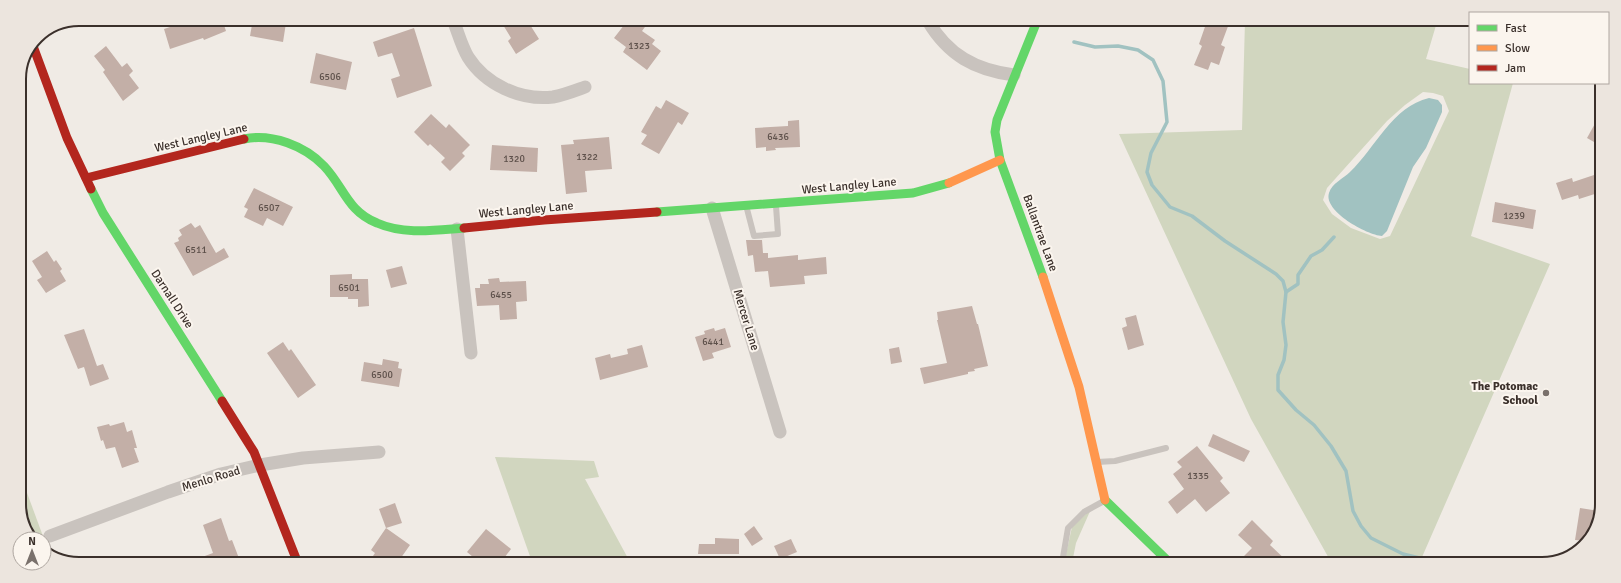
<svg xmlns="http://www.w3.org/2000/svg" width="1621" height="583" viewBox="0 0 1621 583" font-family="Signika,sans-serif">
<style>
.green{fill:#d1d6bf;fill-rule:evenodd}
.water{fill:#a1c2c1}
.lines{fill:none;stroke-linecap:round;stroke-linejoin:round}
.stream{stroke:#a1c2c1;stroke-width:3.5}
.building{fill:#c3afa7}
.lane{stroke:#c9c3be;stroke-width:6}
.street{stroke:#c9c3be;stroke-width:13}
.fast{stroke:#63d668;stroke-width:9}
.slow{stroke:#ff974d;stroke-width:9}
.jam{stroke:#b3261e;stroke-width:9}
.poi-dot{fill:#7a716c;stroke:#fbf5ee;stroke-width:1.5}
.labels{text-anchor:middle;dominant-baseline:central;stroke-width:4;stroke-linejoin:round;paint-order:stroke}
.number-label{font-size:10px;fill:#5d504a}
.street-label{font-size:12px;fill:#3b302b;stroke:#fbf5ee}
.poi-label{font-size:12px;font-weight:bold;fill:#3b302b;stroke:#fbf5ee;text-anchor:end}
.rim{fill:none;stroke:#3b302b;stroke-width:2}
</style>
<rect width="100%" height="100%" fill="#f0ebe5"/>
<g class="green">
<path d="M1245,21L1437,22L1426,59L1470,69V83H1513L1471,236L1550,264L1419,564H1330L1331,562L1251,419L1119,134L1242,130ZM1423,92L1433,93L1443,96L1449,111L1390,236L1380,239L1351,228L1332,214L1323,200L1327,188L1387,121L1405,105Z"/>
<polygon points="495,457 594,461 599,477 585,479 630,562 532,562"/>
<polygon points="19,471 44,539 31,539 19,508"/>
<polygon points="1091,509 1076,543 1072,563 1064,563 1072,527"/>
</g>
<path class="water" d="M1429,98L1438,100L1442,105V112L1426,148L1413,167L1387,231L1382,236C1367,235 1323,211 1329,193C1332,183 1343,179 1350,172C1376,147 1392,107 1429,98Z"/>
<g class="lines">
<g class="stream">
<polyline points="1074,42 1095,47 1118,46 1138,50 1153,60 1163,81 1167,122 1151,153 1147,172 1152,185 1170,207 1192,216 1225,241 1276,274 1283,281 1286,292 1283,322 1286,345 1284,360 1278,375 1278,390 1296,410 1314,425 1331,446 1346,471 1353,511 1361,526 1371,538 1403,554 1444,564"/>
<polyline points="1286,292 1298,284 1298,275 1311,256 1322,250 1334,237"/>
</g>
</g>
<g class="building">
<polygon points="194,19 222,19 226,31 204,40 203,38 170,49 164,29"/>
<polygon points="253,19 286,23 283,42 250,36"/>
<polygon points="500,20 527,20 539,39 516,54 508,41 511,38"/>
<polygon points="628,20 650,20 642,31 655,40 652,44 661,51 647,70 623,52 626,47 614,38"/>
<polygon points="1207,21 1230,21 1221,45 1225,47 1219,65 1211,62 1208,70 1194,65 1202,46 1199,44"/>
<polygon points="414,28 432,86 397,98 391,79 400,76 392,53 378,57 373,42"/>
<polygon points="106,46 122,67 127,63 133,71 129,75 139,88 123,101 103,72 105,70 94,56"/>
<polygon points="316,53 352,62 346,90 310,83"/>
<polygon points="666,100 689,113 682,125 678,122 659,154 641,144 647,135 641,132 656,106 661,109"/>
<polygon points="1602,111 1601,146 1587,138"/>
<polygon points="431,114 446,128 449,124 470,145 462,153 465,156 450,171 441,162 445,158 430,144 428,146 414,132"/>
<polygon points="799,120 800,147 775,148 776,150 766,151 766,147 756,148 755,128 788,126 788,121"/>
<polygon points="609,137 612,169 585,171 587,192 566,194 561,145 574,144 573,140"/>
<polygon points="492,145 538,148 537,172 490,170"/>
<polygon points="1600,173 1601,178 1601,192 1579,199 1578,195 1562,200 1556,183 1572,178 1573,182"/>
<polygon points="254,188 293,207 283,226 267,218 263,226 244,217 248,209 244,207"/>
<polygon points="1495,202 1536,210 1533,229 1492,222"/>
<polygon points="191,223 195,228 200,225 216,253 224,248 229,257 193,276 174,243 179,241 178,238 182,235 179,230"/>
<polygon points="746,240 762,240 763,253 768,253 768,258 798,255 798,260 826,257 827,274 804,276 805,284 770,287 768,271 755,272 753,255 748,256"/>
<polygon points="47,251 54,262 56,260 62,269 60,271 66,281 46,293 37,280 42,277 32,261"/>
<polygon points="402,266 407,284 391,288 386,270"/>
<polygon points="352,274 352,279 368,279 369,306 358,307 358,299 348,299 348,297 330,297 330,275"/>
<polygon points="499,278 500,282 526,281 527,301 516,302 517,319 500,320 499,305 477,306 475,288 480,288 480,284 489,284 488,279"/>
<polygon points="972,306 977,324 978,324 988,366 974,369 975,371 968,372 968,374 924,384 920,368 947,363 937,320 938,320 937,312"/>
<polygon points="1136,315 1144,345 1128,350 1122,328 1127,326 1125,318"/>
<polygon points="714,328 715,331 725,328 731,347 712,353 714,358 703,361 695,337 705,334 704,331"/>
<polygon points="84,329 97,366 103,364 109,379 90,386 84,367 78,369 64,335"/>
<polygon points="283,342 289,351 291,349 316,385 298,398 267,353"/>
<polygon points="642,345 648,367 600,380 595,358 610,354 611,358 628,354 627,349"/>
<polygon points="899,347 902,362 891,364 889,349"/>
<polygon points="383,359 399,362 398,368 402,369 399,387 361,381 364,362 382,365"/>
<polygon points="124,422 127,432 132,430 137,448 134,448 139,462 122,468 115,447 106,449 103,440 101,441 97,427 109,424 110,426"/>
<polygon points="1213,434 1250,451 1244,462 1208,446"/>
<polygon points="1197,446 1223,478 1220,481 1230,493 1206,512 1195,499 1177,514 1168,502 1184,489 1173,474 1182,467 1177,462"/>
<polygon points="395,503 402,523 386,528 379,509"/>
<polygon points="1580,508 1599,511 1599,523 1586,541 1575,540"/>
<polygon points="221,518 229,541 232,540 240,561 195,561 194,560 213,553 203,525"/>
<polygon points="1252,520 1273,541 1270,545 1289,563 1237,563 1252,548 1238,535"/>
<polygon points="754,526 763,539 752,546 744,534"/>
<polygon points="386,528 410,545 398,562 369,562 375,553 371,550"/>
<polygon points="486,529 511,549 501,562 479,562 467,552"/>
<polygon points="715,538 739,539 739,554 698,554 699,544 715,544"/>
<polygon points="791,539 797,552 780,559 774,546"/>
</g>
<g class="lines">
<g class="lane">
<polyline points="747,209 754,236 778,234 776,206"/>
<polyline points="1097,462 1115,461 1166,448"/>
<polyline points="1062,563 1068,528 1084,512 1104,501"/>
</g>
<g class="street">
<path d="M453,20C458,32 461,45 468,57C485,84 520,101 553,97C564,95 574,91 585,87"/>
<path d="M928,21C948,55 975,70 1014,75"/>
<polyline points="712,208 780,432"/>
<polyline points="457,229 471,353"/>
<polyline points="50,536 168,492 221,474 260,465 303,458 379,452"/>
</g>
<g class="fast">
<polyline points="1037,21 997,120 995,132 1000,160 1043,277"/>
<path d="M244,139C272,133 305,146 324,166C344,187 347,211 377,223C404,235 436,230 464,228"/>
<polyline points="91,189 103,213 222,401"/>
<polyline points="657,212 913,193 949,183"/>
<polyline points="1105,500 1170,563"/>
</g>
<g class="slow">
<polyline points="949,183 1000,160"/>
<polyline points="1043,277 1079,387 1105,500"/>
</g>
<g class="jam">
<polyline points="33,46 67,138 91,189"/>
<polyline points="86,178 244,139"/>
<polyline points="464,228 544,220 657,212"/>
<polyline points="222,401 254,452 297,561"/>
</g>
</g>
<circle class="poi-dot" cx="1546" cy="393" r="4"/>
<g class="labels">
<g class="number-label">
<text x="639" y="46">1323</text>
<text x="330" y="77">6506</text>
<text x="778" y="137">6436</text>
<text x="587" y="157">1322</text>
<text x="514" y="159">1320</text>
<text x="269" y="208">6507</text>
<text x="1514" y="216">1239</text>
<text x="196" y="250">6511</text>
<text x="349" y="288">6501</text>
<text x="501" y="295">6455</text>
<text x="713" y="342">6441</text>
<text x="382" y="375">6500</text>
<text x="1198" y="476">1335</text>
</g>
<g class="street-label">
<text transform="translate(201 138) rotate(-13)">West Langley Lane</text>
<text transform="translate(849 186) rotate(-5)">West Langley Lane</text>
<text transform="translate(526 210) rotate(-5)">West Langley Lane</text>
<text transform="translate(1040 233) rotate(70)">Ballantrae Lane</text>
<text transform="translate(172 299) rotate(57)">Darnall Drive</text>
<text transform="translate(746 320) rotate(73)">Mercer Lane</text>
<text transform="translate(211 479) rotate(-17)">Menlo Road</text>
</g>
<g class="poi-label">
<text x="1538" y="386">The Potomac<tspan x="1538" dy="14">School</tspan></text>
</g>
</g>
<path d="M0 0H1621V583H0ZM79 26H1542A53 53 0 0 1 1595 79V504A53 53 0 0 1 1542 557H79A53 53 0 0 1 26 504V79A53 53 0 0 1 79 26Z" fill="#ece5de" fill-rule="evenodd"/>
<path class="rim" d="M79 26H1542A53 53 0 0 1 1595 79V504A53 53 0 0 1 1542 557H79A53 53 0 0 1 26 504V79A53 53 0 0 1 79 26Z"/>
<rect x="1469" y="12" width="140" height="72" fill="#fbf5ee" stroke="#aea6a0"/>
<rect x="1477" y="25" width="20" height="6" fill="#63d668" stroke="#aea6a0"/>
<text x="1505" y="32" font-size="12" fill="#3b302b">Fast</text>
<rect x="1477" y="45" width="20" height="6" fill="#ff974d" stroke="#aea6a0"/>
<text x="1505" y="52" font-size="12" fill="#3b302b">Slow</text>
<rect x="1477" y="65" width="20" height="6" fill="#b3261e" stroke="#aea6a0"/>
<text x="1505" y="72" font-size="12" fill="#3b302b">Jam</text>
<g transform="translate(32 551)"><circle r="19" fill="#fbf5ee" stroke="#aea6a0"/>
<path d="M0-3L7 15L0 10L-7 15Z" fill="#7a716c"/>
<text y="-6" font-size="11" font-weight="bold" text-anchor="middle" fill="#3b302b">N</text>
</g>
</svg>
